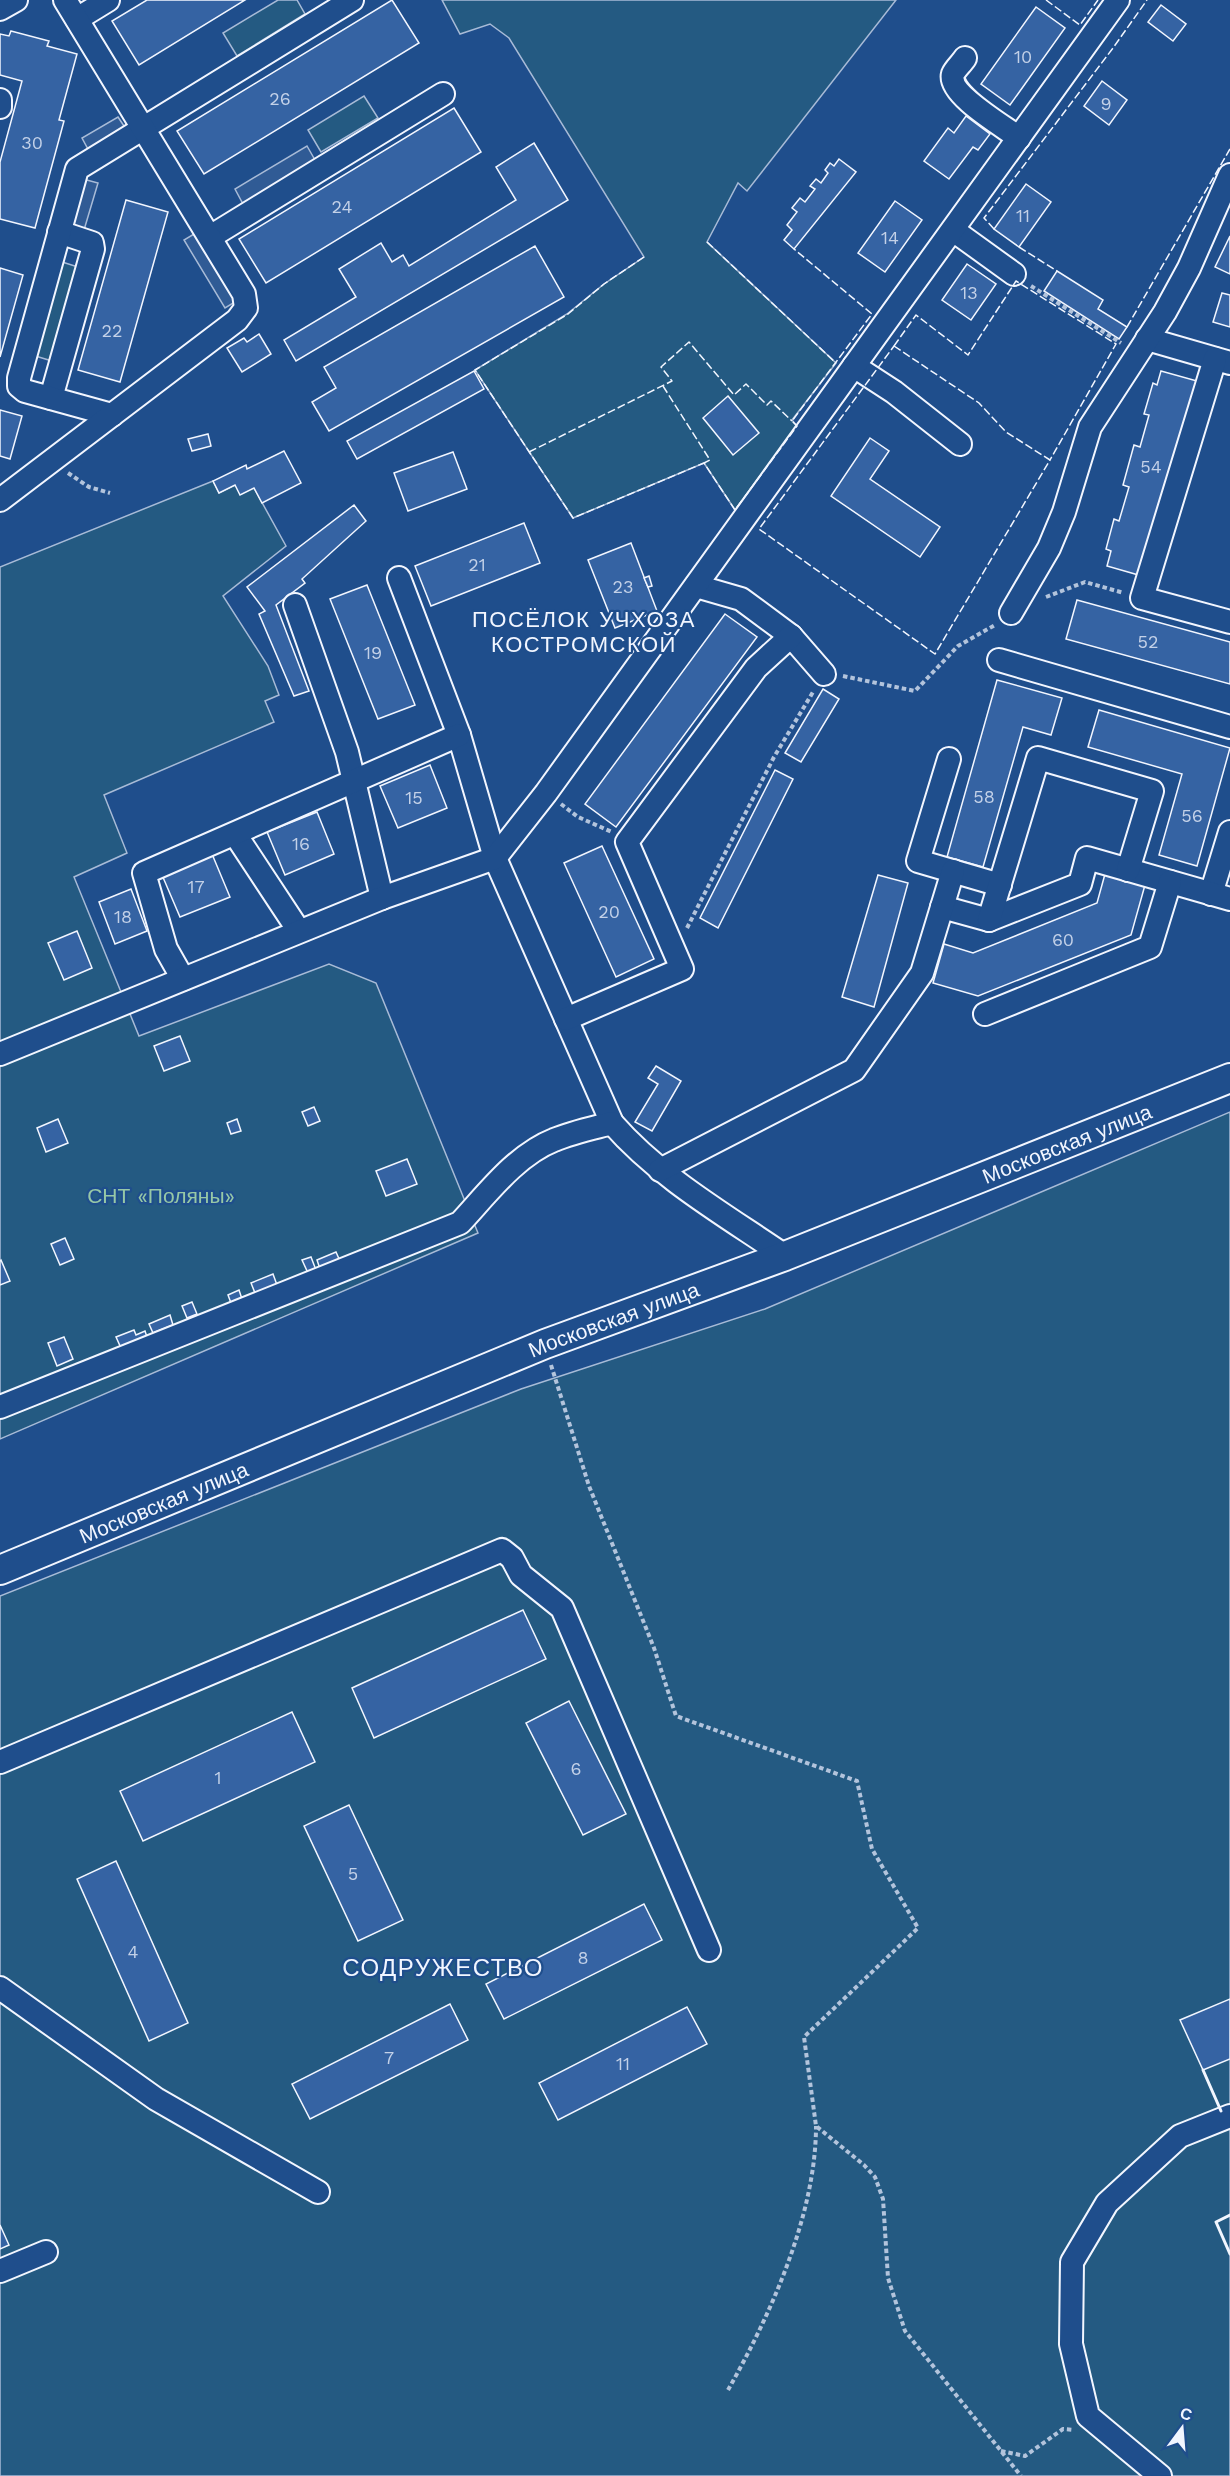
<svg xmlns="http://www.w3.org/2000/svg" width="1230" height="2476" viewBox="0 0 1230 2476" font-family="'Work Sans',sans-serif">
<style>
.green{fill:#245a82;stroke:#a8bbd7;stroke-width:1.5}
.parking{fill:#305b95;stroke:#a8bbd7;stroke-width:1.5}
.building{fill:#3563a3;stroke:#f2f6ff;stroke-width:1.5}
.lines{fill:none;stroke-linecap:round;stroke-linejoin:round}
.minor-casing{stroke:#f2f6ff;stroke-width:26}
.major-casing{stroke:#f2f6ff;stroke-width:32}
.path{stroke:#b3c4dc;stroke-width:4;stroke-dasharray:4.5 3;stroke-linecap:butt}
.minor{stroke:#1f4e8c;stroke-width:22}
.major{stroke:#1f4e8c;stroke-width:28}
.fence{stroke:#f2f6ff;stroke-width:1.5;stroke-dasharray:8 3;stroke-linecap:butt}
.wall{stroke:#f2f6ff;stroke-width:3}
.labels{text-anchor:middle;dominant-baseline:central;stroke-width:4.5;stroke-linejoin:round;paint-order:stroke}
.number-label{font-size:18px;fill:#c3d1e8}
.street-label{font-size:21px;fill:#f2f6ff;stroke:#1f4e8c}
.park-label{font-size:21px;fill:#97c8a6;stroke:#1f4e8c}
.neighbourhood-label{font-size:22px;letter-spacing:1.5px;fill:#f2f6ff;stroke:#1f4e8c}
.quarter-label{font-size:24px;letter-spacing:1.5px;fill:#f2f6ff;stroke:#1f4e8c}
</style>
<rect width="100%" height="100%" fill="#1f4e8c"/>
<g class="green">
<polygon points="278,0 297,0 305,14 237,56 223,33"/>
<polygon points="442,0 896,0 747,191 738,183 707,242 836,363 792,420 797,426 735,510 704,463 573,518 475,370 567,314 604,284 644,257 509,38 490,24 460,34"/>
<polygon points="364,96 378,118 321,152 308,130"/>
<polygon points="59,261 78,267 52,361 32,355"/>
<polygon points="213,481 219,493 235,485 254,488 286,546 223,596 268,666 279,695 265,701 274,722 104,795 127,853 74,877 139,1036 329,964 376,983 478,1233 0,1439 0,567"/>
<polygon points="1230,1112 1230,2476 0,2476 0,1596 521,1389 765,1309"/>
</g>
<g class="parking">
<polygon points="118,117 126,129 89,151 82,138"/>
<polygon points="307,146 315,160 243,204 235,189"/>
<polygon points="83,179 98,183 84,230 70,226"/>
<polygon points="199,231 240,299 225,308 184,240"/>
</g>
<g class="building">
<polygon points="147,0 245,0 139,65 112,21"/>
<polygon points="392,0 419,43 204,174 177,131"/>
<polygon points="1161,5 1186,24 1173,41 1148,22"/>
<polygon points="1036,7 1065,28 1010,105 981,84"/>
<polygon points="11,31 49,41 47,46 77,54 59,120 64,121 35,228 0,219 0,162 22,81 0,75 0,34 9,36"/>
<polygon points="1102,81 1127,100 1109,125 1084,106"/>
<polygon points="454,108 481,152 266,283 239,239"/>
<polygon points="966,116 990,134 978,150 973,147 949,179 924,161 948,128 954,133"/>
<polygon points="534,143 568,200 296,361 284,340 356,297 339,269 381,243 392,262 403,255 409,266 516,200 496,167"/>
<polygon points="839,159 856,172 794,249 784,240 792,230 787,225 797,212 792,208 800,198 805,202 815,189 810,186 816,179 821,183 828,173 825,170 830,163 834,166"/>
<polygon points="1026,184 1051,202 1019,247 994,229"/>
<polygon points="126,200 168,212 120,382 78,370"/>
<polygon points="895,201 922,220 885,272 858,253"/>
<polygon points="1230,236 1230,274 1215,267"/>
<polygon points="535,246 564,297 329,431 312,402 336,388 324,367"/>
<polygon points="967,264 996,284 971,320 942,300"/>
<polygon points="0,268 23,275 0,357"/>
<polygon points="1057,271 1103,300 1098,309 1127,327 1119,339 1044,291"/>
<polygon points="1222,293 1230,295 1230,327 1213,322"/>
<polygon points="259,334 271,354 242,372 227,348 244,338 247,342"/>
<polygon points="474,371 484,389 357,459 347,441"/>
<polygon points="1161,371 1197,381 1142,576 1107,566 1111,551 1106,549 1114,519 1119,521 1129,487 1123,485 1134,445 1140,447 1149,415 1144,414 1153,383 1157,385"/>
<polygon points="728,396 759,433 733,455 703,418"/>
<polygon points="0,410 22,416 10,459 0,456"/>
<polygon points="208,434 211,446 192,451 188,439"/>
<polygon points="870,438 889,451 870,479 940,527 920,557 831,496"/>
<polygon points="284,451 301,483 262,503 254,488 240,495 235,485 219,493 213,481 246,465 247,469"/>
<polygon points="453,452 467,489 408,511 394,473"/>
<polygon points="354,505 366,521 302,579 305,583 276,605 309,691 294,696 259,614 265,611 247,587"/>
<polygon points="524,523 540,563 431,606 415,566"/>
<polygon points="631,543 657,611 615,628 588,560"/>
<polygon points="649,576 652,586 648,587 644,578"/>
<polygon points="367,585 415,705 378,719 330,599"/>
<polygon points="1077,600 1230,642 1230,684 1066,639"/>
<polygon points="725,614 757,637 616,827 585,804"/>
<polygon points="997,680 1062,698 1051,735 1023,727 983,867 947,857"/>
<polygon points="823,689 839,699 801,762 785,753"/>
<polygon points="1099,710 1230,748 1197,866 1159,855 1182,774 1088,747"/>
<polygon points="430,765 447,808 398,828 380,786"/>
<polygon points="775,770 793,779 718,928 700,918"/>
<polygon points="317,812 334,854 285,875 267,832"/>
<polygon points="602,846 654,959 616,977 564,863"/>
<polygon points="212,854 230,897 180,917 162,875"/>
<polygon points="1105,874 1145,885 1131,935 978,996 933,983 944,944 973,953 1097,903"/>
<polygon points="878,875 908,883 874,1007 842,997"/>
<polygon points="131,889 147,931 115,944 99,902"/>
<polygon points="77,931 92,968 64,980 48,943"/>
<polygon points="180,1036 190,1061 164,1071 154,1046"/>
<polygon points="656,1066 681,1081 652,1131 635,1122 658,1084 648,1078"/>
<polygon points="314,1107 320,1121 308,1126 302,1112"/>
<polygon points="58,1119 68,1143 46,1152 37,1128"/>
<polygon points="237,1119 241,1131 231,1134 227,1123"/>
<polygon points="407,1159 417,1184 386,1196 376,1171"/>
<polygon points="65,1238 74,1259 60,1265 51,1244"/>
<polygon points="336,1252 340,1261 320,1269 317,1260"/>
<polygon points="311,1257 316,1270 308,1273 302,1260"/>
<polygon points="1,1260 10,1281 0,1285 0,1261"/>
<polygon points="273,1274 277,1285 255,1293 251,1283"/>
<polygon points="239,1290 242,1299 231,1303 228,1295"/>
<polygon points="192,1302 197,1314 187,1318 182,1306"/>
<polygon points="170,1315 173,1325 153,1333 149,1324"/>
<polygon points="134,1330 136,1335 145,1331 147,1337 121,1348 116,1337"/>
<polygon points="64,1337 73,1359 57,1366 48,1343"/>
<polygon points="523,1610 546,1659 374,1738 352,1688"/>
<polygon points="569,1701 626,1814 583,1835 526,1723"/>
<polygon points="292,1712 315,1762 143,1841 120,1791"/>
<polygon points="349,1805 403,1920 358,1941 304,1826"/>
<polygon points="116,1861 188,2023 149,2041 77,1879"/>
<polygon points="644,1904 662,1940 504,2019 486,1984"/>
<polygon points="1230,1999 1230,2059 1203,2070 1180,2020"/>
<polygon points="450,2004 468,2040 310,2119 292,2084"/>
<polygon points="687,2007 707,2044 558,2120 539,2083"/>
<polygon points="0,2225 9,2245 0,2249"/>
</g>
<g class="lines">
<g class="minor-casing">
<g id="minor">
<polyline points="0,9 16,0"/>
<polyline points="77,19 108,0"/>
<path d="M965,58C962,63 955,69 953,74C947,94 1005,127 1019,138"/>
<polyline points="0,100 0,107"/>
<polyline points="953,230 1014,274"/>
<polyline points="210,237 443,94"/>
<polyline points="1147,339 1230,363"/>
<polyline points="1215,359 1142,598 1230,622"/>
<polyline points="854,366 894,392 960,444"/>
<polyline points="51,398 93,249 92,243 59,232"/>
<polyline points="112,415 25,391 19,386 19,378 77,169 352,0"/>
<polyline points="0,500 237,320 246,308 244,294 65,0"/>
<path d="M399,578L459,735L495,858L612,1123C660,1178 725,1215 785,1256"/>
<polyline points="696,586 741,599 791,636 824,674"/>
<polyline points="295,605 347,752 382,898"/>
<polyline points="1011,613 1049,548 1064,512 1090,427 1165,312 1189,268 1230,175"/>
<polyline points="999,660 1230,727"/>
<polyline points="949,759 918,861 1000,885"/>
<polyline points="235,834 299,931"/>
<polyline points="1211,894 1230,832"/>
<polyline points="942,907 989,920 1080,884 1087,858 1230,899"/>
<polyline points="989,920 1038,758 1152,791 1128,870"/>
<polyline points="183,979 166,949 144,873 459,735"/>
<polyline points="985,1014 1150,947 1170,882"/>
<polyline points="566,1019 682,969 627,842 756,668 791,636"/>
<polyline points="0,1054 382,898 495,858 546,793 1118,0"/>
<polyline points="660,1170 854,1070 922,973 953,871"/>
<path d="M0,1407L460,1223C487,1194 516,1155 554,1140C573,1132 593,1128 612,1123"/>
<polyline points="0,1762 502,1550 512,1558 521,1575 562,1608 709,1950"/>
<polyline points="0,1988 156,2099 318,2192"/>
<polyline points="0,2271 46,2252"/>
<polyline points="1160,2476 1088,2416 1071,2344 1072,2262 1107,2203 1180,2136 1230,2116"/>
</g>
</g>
<g class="major-casing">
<g id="major">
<path id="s1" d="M0,1570L545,1344L785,1256L1230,1078"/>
</g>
</g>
<g class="path">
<polyline points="1031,286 1121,343"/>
<polyline points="68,473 89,487 110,493"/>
<polyline points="1046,597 1085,582 1124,593"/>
<polyline points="843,676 915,691 958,646 995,625"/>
<polyline points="561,804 578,817 612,832"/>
<polyline points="687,928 774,757 813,692"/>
<polyline points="551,1365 589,1486 654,1648 676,1716 857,1781 872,1849 918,1928 804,2037 816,2126 864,2165 875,2177 883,2199 888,2278 905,2331 1021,2476"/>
<path d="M728,2390C771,2314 816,2214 816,2126"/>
<polyline points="1001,2451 1025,2456 1063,2429 1074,2430"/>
</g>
<use href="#minor" class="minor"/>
<use href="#major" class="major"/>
<g class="fence">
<polyline points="1046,0 1080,25 1098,0"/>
<polyline points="994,229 984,218 1113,48 1147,0"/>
<polyline points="707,242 836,363"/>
<polyline points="1019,247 1057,271"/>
<polyline points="644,257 604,284 568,314 475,370 573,518 704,463 735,510 797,426 792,421 872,314 794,249"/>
<polyline points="1127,327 1230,149"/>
<polygon points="894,346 979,403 1006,432 1050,460 935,654 759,529"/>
<polyline points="894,346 916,315 968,355 1016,281 1116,344 1050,460"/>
<polyline points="663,386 710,460 704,463"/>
<polyline points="529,452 672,381 661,367 689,342 734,395 746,384 767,405 771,401 792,421"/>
</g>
<g class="wall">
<polyline points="1203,2070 1221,2111"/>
<polyline points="1230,2215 1216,2222 1230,2254"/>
</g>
</g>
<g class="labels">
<g class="number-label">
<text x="1023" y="56">10</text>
<text x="280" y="98">26</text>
<text x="1106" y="103">9</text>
<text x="32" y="142">30</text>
<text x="342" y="206">24</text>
<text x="1023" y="215">11</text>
<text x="890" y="237">14</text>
<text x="969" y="292">13</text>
<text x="112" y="330">22</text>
<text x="1151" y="466">54</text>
<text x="477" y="564">21</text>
<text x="623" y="586">23</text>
<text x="1148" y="641">52</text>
<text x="373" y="652">19</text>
<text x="984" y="796">58</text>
<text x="414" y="797">15</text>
<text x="1192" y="815">56</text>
<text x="301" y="843">16</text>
<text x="196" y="886">17</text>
<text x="609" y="911">20</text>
<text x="123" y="916">18</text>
<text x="1063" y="939">60</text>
<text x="576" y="1768">6</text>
<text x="218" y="1777">1</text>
<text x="353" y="1873">5</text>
<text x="133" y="1951">4</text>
<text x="583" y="1957">8</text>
<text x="389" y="2057">7</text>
<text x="623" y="2063">11</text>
</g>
<g class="street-label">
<text stroke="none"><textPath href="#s1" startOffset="1149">Московская улица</textPath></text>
<text stroke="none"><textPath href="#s1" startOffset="663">Московская улица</textPath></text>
<text stroke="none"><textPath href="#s1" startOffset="177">Московская улица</textPath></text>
</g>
<g class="park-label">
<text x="161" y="1195">СНТ «Поляны»</text>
</g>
<g class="neighbourhood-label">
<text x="584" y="619">ПОСЁЛОК УЧХОЗА<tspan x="584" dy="25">КОСТРОМСКОЙ</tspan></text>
</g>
<g class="quarter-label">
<text x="443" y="1968">СОДРУЖЕСТВО</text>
</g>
</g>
<g transform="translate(1182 2428) rotate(16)" stroke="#1f4e8c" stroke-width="4.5" paint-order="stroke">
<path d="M0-4.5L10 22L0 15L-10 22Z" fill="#f2f6ff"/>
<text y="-9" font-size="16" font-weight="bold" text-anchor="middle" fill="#f2f6ff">С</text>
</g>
</svg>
